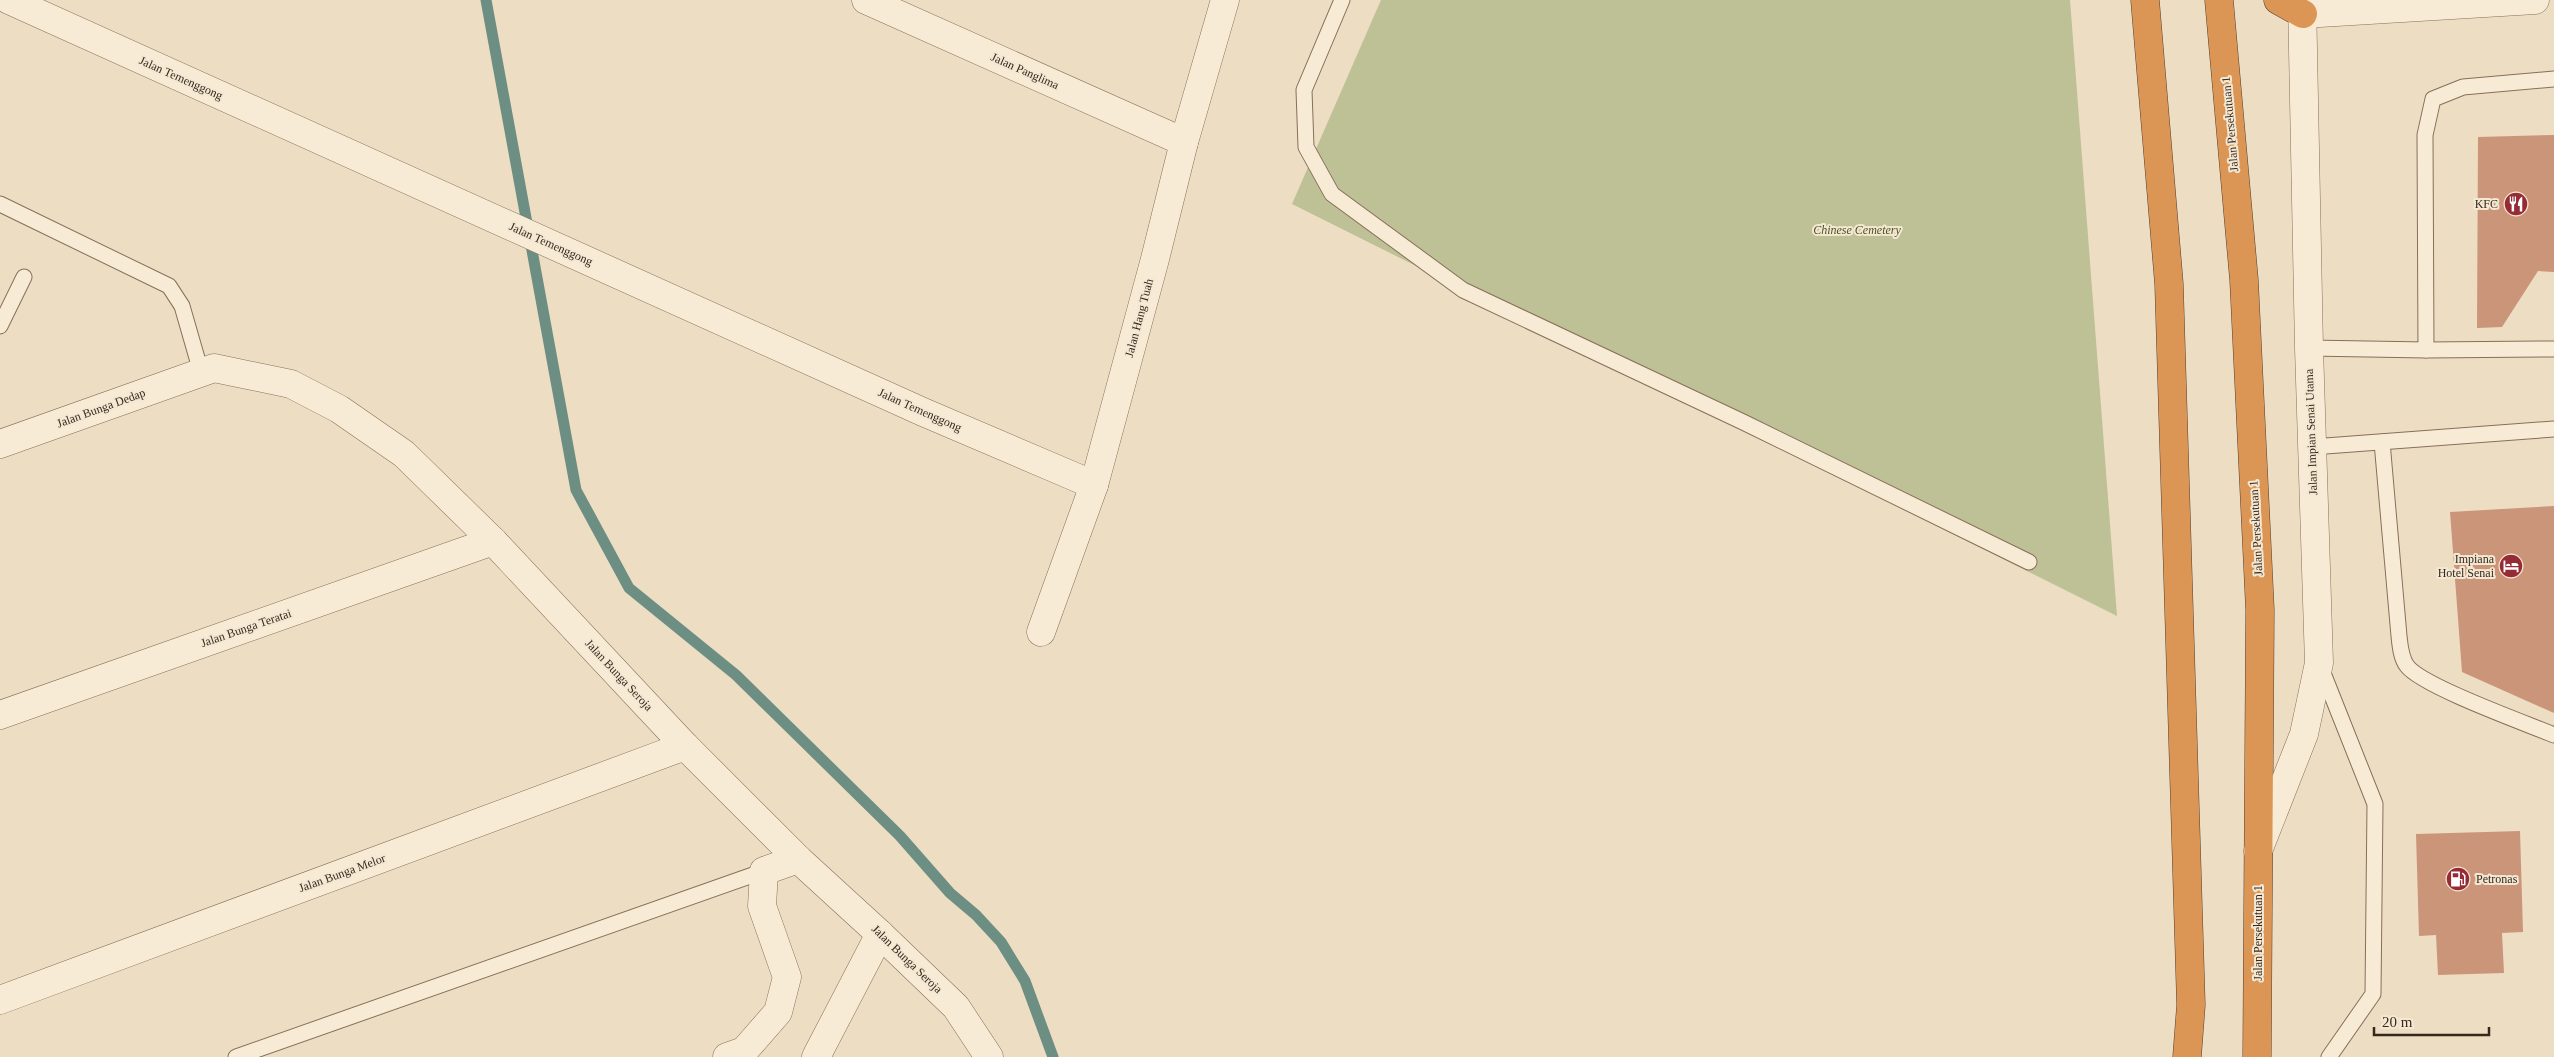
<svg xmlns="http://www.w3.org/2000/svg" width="2554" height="1057" viewBox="0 0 2554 1057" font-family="'Times New Roman',serif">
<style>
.cemetery{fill:#bec096}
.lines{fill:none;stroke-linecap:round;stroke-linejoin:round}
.stream{stroke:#6c8e83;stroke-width:11}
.building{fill:#cb9579}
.lane-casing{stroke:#876f5a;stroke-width:17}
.street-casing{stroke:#876f5a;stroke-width:29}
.highway-casing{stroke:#553d2e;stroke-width:29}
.lane{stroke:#f8ebd6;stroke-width:15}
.street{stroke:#f8ebd6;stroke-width:28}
.highway{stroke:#db9655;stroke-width:28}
.labels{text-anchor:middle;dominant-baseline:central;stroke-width:4;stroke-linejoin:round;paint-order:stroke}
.street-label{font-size:12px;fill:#37281e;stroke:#f5e8d2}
.poi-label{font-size:12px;fill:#37281e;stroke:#f5e8d2;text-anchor:end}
.park-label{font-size:12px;font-style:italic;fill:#4b5325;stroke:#f5e8d2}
</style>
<rect width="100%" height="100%" fill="#edddc3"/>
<polygon class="cemetery" points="1381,0 2070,0 2117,616 1292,204"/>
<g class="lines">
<polyline class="stream" points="486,0 576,490 629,588 736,675 900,836 950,893 976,915 1001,942 1025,981 1053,1057"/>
</g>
<g class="building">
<polygon points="2554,135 2554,272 2538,271 2502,327 2477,328 2478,137"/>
<polygon points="2554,506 2554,713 2462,672 2450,512"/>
<polygon points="2520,831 2523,932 2502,933 2504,973 2438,975 2436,935 2419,936 2416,834"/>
</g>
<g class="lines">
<g class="lane-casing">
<g id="lane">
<polyline points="1342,0 1304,90 1306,147 1332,194 1463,290 1743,422 2029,562"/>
<polyline points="0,204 169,286 182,306 201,372"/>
<polyline points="0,326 24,277"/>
<polyline points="2309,348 2426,350 2425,135 2433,99 2463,87 2554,79"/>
<polyline points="2426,350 2554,349"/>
<path d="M2382,442L2399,636C2400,646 2401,658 2407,666C2422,686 2525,723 2554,735"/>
<polyline points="2312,447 2554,429"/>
<polyline points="2321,668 2375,804 2373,994 2329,1057"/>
<polyline points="236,1057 764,871"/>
</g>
</g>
<g class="street-casing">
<g id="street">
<polyline points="9,0 923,412 1094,485"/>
<polyline points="866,0 1184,142"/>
<polyline points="2303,14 2535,0"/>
<polyline points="0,444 214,368 291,384 339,409 404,454 493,541 685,746 798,859 880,934 956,1007 989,1057"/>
<polyline points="1041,632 1094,485 1155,259 1184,142 1225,0"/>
<polyline points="0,715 493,541"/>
<polyline points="2258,851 2304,734 2319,663 2309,348 2302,0"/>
<polyline points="0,1000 685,746"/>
<polyline points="727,1057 744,1051 778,1012 787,977 762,906 764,871 798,859"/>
<polyline points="816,1057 880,934"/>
</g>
</g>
<g class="highway-casing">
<g id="highway">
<polyline points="2145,0 2169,284 2191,1005 2187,1057"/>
<polyline points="2219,0 2244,280 2260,610 2257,1057"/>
<polyline points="2278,0 2303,14"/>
</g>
</g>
<use href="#lane" class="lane"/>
<use href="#street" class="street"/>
<use href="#highway" class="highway"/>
</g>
<defs>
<g id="restaurant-disc" transform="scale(1.25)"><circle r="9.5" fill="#952b34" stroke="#f5e8d2"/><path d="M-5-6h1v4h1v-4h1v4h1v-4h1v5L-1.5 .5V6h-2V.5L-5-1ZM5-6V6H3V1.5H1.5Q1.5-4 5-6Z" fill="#fff"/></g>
<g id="hotel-disc" transform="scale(1.25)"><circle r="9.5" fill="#952b34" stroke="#f5e8d2"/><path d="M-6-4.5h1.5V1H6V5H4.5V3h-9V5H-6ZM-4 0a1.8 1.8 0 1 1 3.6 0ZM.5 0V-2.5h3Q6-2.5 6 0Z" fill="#fff"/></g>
<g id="fuel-disc" transform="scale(1.25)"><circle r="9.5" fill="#952b34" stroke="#f5e8d2"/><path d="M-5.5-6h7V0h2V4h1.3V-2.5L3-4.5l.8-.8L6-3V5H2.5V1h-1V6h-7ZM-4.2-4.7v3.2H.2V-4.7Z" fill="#fff"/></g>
</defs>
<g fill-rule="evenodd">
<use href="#restaurant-disc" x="2516" y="204"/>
<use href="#hotel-disc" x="2511" y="566"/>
<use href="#fuel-disc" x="2458" y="879"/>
</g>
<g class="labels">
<g class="street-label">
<text transform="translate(1025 71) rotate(24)">Jalan Panglima</text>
<text transform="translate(181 78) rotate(24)">Jalan Temenggong</text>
<text transform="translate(2230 124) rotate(-95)">Jalan Persekutuan 1</text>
<text transform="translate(551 244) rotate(24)">Jalan Temenggong</text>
<text transform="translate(1139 318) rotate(-75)">Jalan Hang Tuah</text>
<text transform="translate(101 408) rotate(-20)">Jalan Bunga Dedap</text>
<text transform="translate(920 410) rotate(24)">Jalan Temenggong</text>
<text transform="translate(2311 432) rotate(-92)">Jalan Impian Senai Utama</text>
<text transform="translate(2256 528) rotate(-93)">Jalan Persekutuan 1</text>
<text transform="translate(246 628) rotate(-19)">Jalan Bunga Teratai</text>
<text transform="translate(619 675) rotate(47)">Jalan Bunga Seroja</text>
<text transform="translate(342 873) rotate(-20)">Jalan Bunga Melor</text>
<text transform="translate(2258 933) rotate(-90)">Jalan Persekutuan 1</text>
<text transform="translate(907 959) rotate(44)">Jalan Bunga Seroja</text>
</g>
<g class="poi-label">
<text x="2498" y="204">KFC</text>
<text x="2494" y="559">Impiana<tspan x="2494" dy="14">Hotel Senai</tspan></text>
<text x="2476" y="879" text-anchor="start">Petronas</text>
</g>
<g class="park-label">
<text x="1857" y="230">Chinese Cemetery</text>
</g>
</g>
<path d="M2374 1027v8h115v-8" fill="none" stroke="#37281e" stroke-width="2.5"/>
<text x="2382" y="1027" font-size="15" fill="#37281e" stroke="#f5e8d2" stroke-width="4" paint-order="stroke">20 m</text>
</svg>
